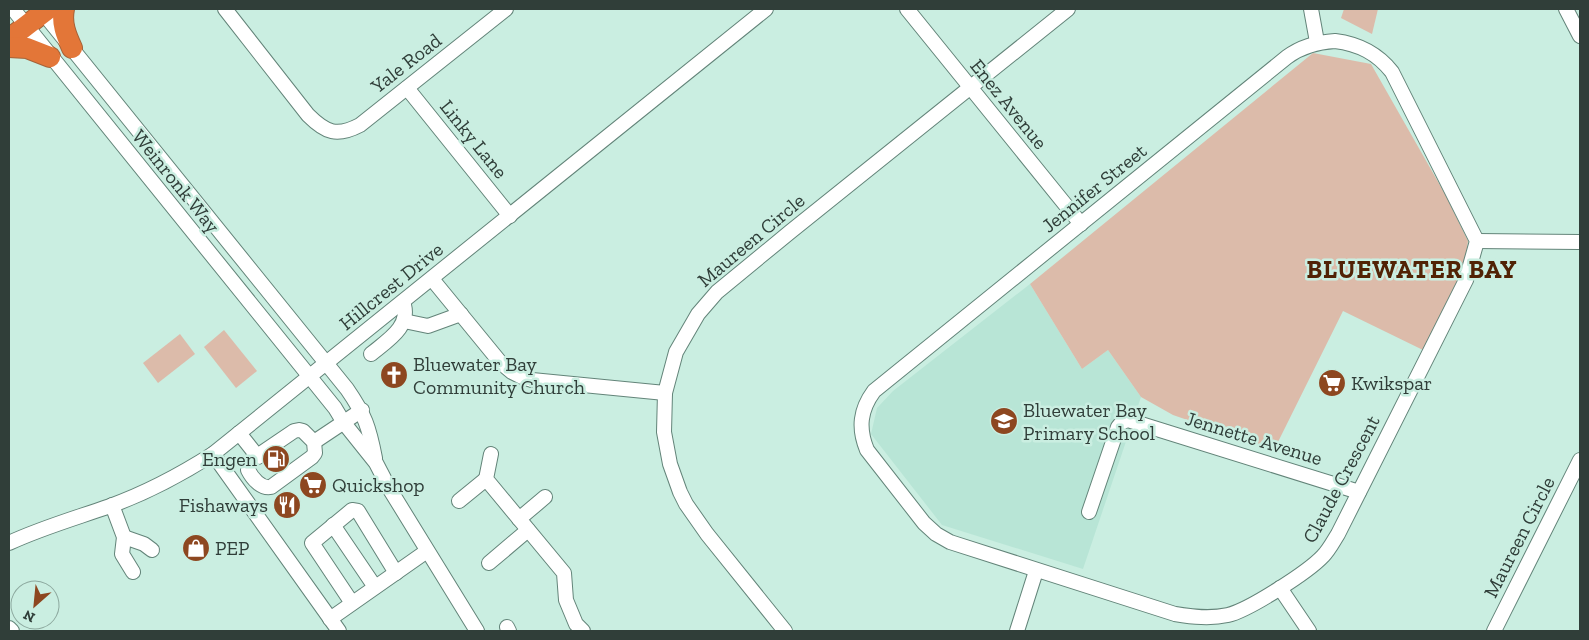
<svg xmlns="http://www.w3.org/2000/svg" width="1589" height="640" viewBox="0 0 1589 640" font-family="'Zilla Slab',serif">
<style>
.built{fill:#b8e5d6}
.green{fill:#dcbbaa}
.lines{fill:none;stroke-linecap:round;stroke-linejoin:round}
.minor-casing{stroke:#638479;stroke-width:16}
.highway-casing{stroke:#a46238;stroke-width:22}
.minor{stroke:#fff;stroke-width:14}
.highway{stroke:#e37638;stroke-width:20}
.labels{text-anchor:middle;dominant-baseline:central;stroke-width:5;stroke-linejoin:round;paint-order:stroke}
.street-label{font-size:20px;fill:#303e39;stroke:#caeee1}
.poi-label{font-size:20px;fill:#303e39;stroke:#caeee1;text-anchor:start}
.district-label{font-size:25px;font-weight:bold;letter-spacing:1px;fill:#512205;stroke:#caeee1}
</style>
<rect width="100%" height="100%" fill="#caeee1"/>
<polygon class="built" points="1030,284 1082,369 1108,350 1141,397 1083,569 942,525 871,434 877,408 893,391"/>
<g class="green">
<polygon points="1344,9 1378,9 1372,34 1341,18"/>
<polygon points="1313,53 1371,64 1445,194 1468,241 1464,270 1423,350 1343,311 1274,450 1173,415 1141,397 1108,350 1082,369 1030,284"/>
<polygon points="224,330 257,371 236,388 204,347"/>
<polygon points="180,334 195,354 158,383 143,363"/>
</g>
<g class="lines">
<g class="minor-casing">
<g id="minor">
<polyline points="13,9 335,408 344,423 376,463 389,488 477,631"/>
<path d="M40,9L347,389C365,415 369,427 375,458"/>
<path d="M225,9L308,115C326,133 337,137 360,125L506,9"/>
<polyline points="907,9 1081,224"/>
<polyline points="1311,9 1317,42"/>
<polyline points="1566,9 1580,36"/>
<path d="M1335,41C1359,44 1377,53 1392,72L1477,241L1466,280L1338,534C1333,542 1329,550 1323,556C1308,572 1249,610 1228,615C1210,619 1193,617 1175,614L950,542L936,534L924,523L867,450C858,428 860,410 874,391L1287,57C1302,46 1317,42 1335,41Z"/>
<polyline points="407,88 510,216"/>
<polyline points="1477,241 1580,242"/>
<polyline points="432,279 500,362 512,372 522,377 532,380 665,393"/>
<polyline points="404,321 428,326 461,314"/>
<path d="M371,354C388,340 412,326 403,302"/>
<path d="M299,430L303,431L314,442L315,453L312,457L271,487C261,489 252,478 248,470L250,461L294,431Z"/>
<polyline points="239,433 258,457"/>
<polyline points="314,442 362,410"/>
<polyline points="213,454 339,631"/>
<polyline points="491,454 486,479 564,573 566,600 576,624 583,631"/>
<polyline points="459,501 486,479"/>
<polyline points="112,505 124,537 122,554 133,572"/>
<polyline points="1089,512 1118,427 1122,422 1128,420 1359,492"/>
<polyline points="519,519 545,497"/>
<polyline points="333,525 375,587"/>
<polyline points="124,537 144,544 152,550"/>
<path d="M9,543C41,528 76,518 110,506C146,493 180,475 213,454L766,9"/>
<polyline points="489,563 528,530"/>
<polyline points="1280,588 1309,631"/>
<polyline points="352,603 312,543 352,510 358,511 396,573"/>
<polyline points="330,619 427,551"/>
<polyline points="507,627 509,631"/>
<polyline points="9,628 12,631"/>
<polyline points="785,631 707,534 686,504 680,492 670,464 664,432 665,393 676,352 698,314 717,292 790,232 1068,9"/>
<polyline points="1017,631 1036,571"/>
<polyline points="1494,631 1580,460"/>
</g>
</g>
<g class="highway-casing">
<g id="highway">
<path d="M64,9C61,23 66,35 72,48"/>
<polyline points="9,39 48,9"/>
<polyline points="9,47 27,48 50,57"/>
</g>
</g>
<use href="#minor" class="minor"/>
<use href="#highway" class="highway"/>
</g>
<defs>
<g id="church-disc" transform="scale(1.4375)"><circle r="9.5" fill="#8d4720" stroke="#caeee1"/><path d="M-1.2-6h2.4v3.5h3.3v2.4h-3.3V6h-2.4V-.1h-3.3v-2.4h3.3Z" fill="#fff"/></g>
<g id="supermarket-disc" transform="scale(1.4375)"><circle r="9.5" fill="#8d4720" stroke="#caeee1"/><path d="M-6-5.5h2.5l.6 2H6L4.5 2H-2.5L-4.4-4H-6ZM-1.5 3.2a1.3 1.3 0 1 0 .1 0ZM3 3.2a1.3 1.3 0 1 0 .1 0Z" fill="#fff"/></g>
<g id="school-disc" transform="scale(1.4375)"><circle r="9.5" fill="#8d4720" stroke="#caeee1"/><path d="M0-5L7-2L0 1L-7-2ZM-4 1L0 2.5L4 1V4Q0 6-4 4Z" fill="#fff"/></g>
<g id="fuel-disc" transform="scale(1.4375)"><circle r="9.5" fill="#8d4720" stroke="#caeee1"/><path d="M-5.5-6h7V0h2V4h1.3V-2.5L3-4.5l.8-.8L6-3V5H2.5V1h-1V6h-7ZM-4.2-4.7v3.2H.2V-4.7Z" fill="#fff"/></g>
<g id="restaurant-disc" transform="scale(1.4375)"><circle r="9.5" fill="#8d4720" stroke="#caeee1"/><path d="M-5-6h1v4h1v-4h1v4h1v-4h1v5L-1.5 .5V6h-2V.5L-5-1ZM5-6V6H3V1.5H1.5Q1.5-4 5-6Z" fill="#fff"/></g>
<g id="shop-disc" transform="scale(1.4375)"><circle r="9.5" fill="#8d4720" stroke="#caeee1"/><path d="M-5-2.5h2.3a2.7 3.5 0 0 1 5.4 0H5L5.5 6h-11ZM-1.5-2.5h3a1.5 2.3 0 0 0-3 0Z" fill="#fff"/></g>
</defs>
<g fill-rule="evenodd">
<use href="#church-disc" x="394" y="375"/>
<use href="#supermarket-disc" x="1332" y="383"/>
<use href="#school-disc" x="1004" y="421"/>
<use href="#fuel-disc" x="276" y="459"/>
<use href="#supermarket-disc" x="313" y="485"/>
<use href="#restaurant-disc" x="287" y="505"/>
<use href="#shop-disc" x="196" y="548"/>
</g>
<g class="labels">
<g class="street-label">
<text transform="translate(406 63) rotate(-38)">Yale Road</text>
<text transform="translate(1009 104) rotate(51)">Enez Avenue</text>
<text transform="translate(474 139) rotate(51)">Linky Lane</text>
<text transform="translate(176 181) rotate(51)">Weinronk Way</text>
<text transform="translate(1094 188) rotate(-39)">Jennifer Street</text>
<text transform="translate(751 240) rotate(-40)">Maureen Circle</text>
<text transform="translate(391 286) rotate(-39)">Hillcrest Drive</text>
<text transform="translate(1254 438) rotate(17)">Jennette Avenue</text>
<text transform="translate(1341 479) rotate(-62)">Claude Crescent</text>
<text transform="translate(1519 537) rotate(-63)">Maureen Circle</text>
</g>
<g class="poi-label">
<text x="413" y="364">Bluewater Bay<tspan x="413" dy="23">Community Church</tspan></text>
<text x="1351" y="383">Kwikspar</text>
<text x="1023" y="410">Bluewater Bay<tspan x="1023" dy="23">Primary School</tspan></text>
<text x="257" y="459" text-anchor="end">Engen</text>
<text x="332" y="485">Quickshop</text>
<text x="268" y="505" text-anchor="end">Fishaways</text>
<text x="215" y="548">PEP</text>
</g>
<g class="district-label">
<text x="1412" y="269">BLUEWATER BAY</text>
</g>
</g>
<rect width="1589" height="640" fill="none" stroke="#303e39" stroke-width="20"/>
<g transform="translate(35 605) rotate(207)"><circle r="24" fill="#caeee1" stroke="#8ca89e"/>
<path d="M0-4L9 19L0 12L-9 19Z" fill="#8d4720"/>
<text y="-8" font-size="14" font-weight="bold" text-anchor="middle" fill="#303e39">N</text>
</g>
</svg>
